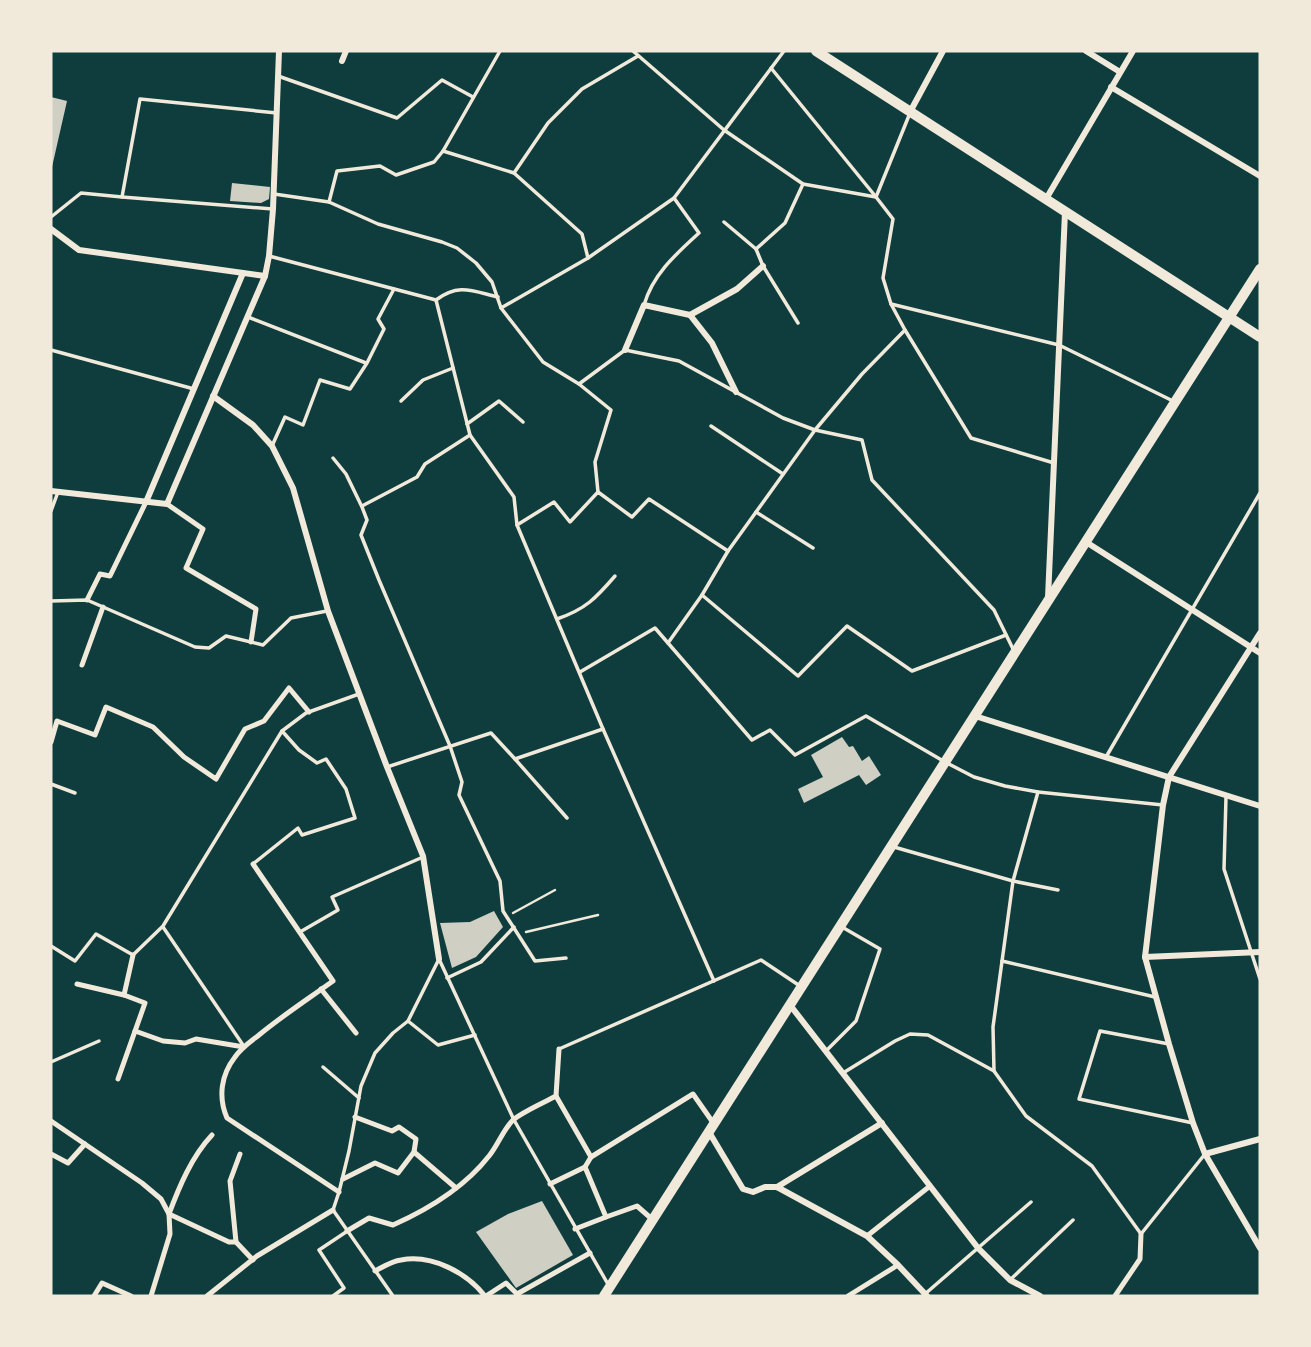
<svg xmlns="http://www.w3.org/2000/svg" width="1311" height="1347" viewBox="0 0 1311 1347" font-family="'Nunito Sans',sans-serif">
<style>
.building{fill:#cfcfc3}
.lines{fill:none;stroke-linecap:round;stroke-linejoin:round}
.path{stroke:#f1e9da;stroke-width:2.5}
.service{stroke:#f1e9da;stroke-width:3.5}
.pedestrian{stroke:#f1e9da;stroke-width:5}
.minor{stroke:#f1e9da;stroke-width:6}
.secondary{stroke:#f1e9da;stroke-width:10}
</style>
<rect width="100%" height="100%" fill="#0f3d3e"/>
<g class="building">
<polygon points="51,97 67,101 52,167 51,167"/>
<polygon points="232,183 270,187 269,199 261,203 230,201"/>
<polygon points="842,737 849,747 853,746 862,761 869,756 881,775 866,785 859,775 804,803 798,789 823,777 811,755"/>
<polygon points="494,911 503,927 476,957 452,968 440,923 470,922"/>
<polygon points="542,1201 573,1255 516,1288 476,1232 508,1214"/>
</g>
<g class="lines">
<g class="path">
<polyline points="513,913 555,890"/>
<polyline points="526,932 598,915"/>
</g>
<g class="service">
<polyline points="633,51 724,130 803,184 876,197"/>
<polyline points="771,68 876,197"/>
<polyline points="278,76 397,118 442,80 473,97"/>
<polyline points="910,113 876,197 893,219 883,278 891,304 1059,345 1173,401"/>
<polyline points="443,151 514,173 582,234 588,258"/>
<polyline points="514,173 548,123 582,89 638,56"/>
<polyline points="274,194 329,202 337,171 380,166 396,175 434,162 443,151 500,51"/>
<polyline points="122,197 273,209"/>
<polyline points="329,202 378,224 442,242 457,248 476,263 492,282 501,308 543,362 579,384 611,410 595,462 598,492"/>
<polyline points="51,217 81,193 122,197 140,99 277,113"/>
<polyline points="724,222 756,249 763,266 798,323"/>
<polyline points="756,249 785,223 803,184"/>
<path d="M269,256L436,300C459,283 472,291 498,297"/>
<polyline points="436,300 470,435 514,497 517,525 603,729 714,981"/>
<polyline points="891,304 905,330 971,438 1054,463"/>
<path d="M644,305C653,274 676,254 699,233L674,198"/>
<polyline points="501,308 588,258 674,198 784,51"/>
<polyline points="248,317 366,363"/>
<polyline points="51,350 194,389"/>
<polyline points="579,384 625,350 679,361 783,418 815,430 862,440 872,480 994,610 1014,651"/>
<polyline points="401,401 423,380 453,368"/>
<polyline points="467,424 499,401 523,422"/>
<polyline points="711,426 783,474"/>
<polyline points="272,446 285,417 303,425 320,380 350,389 367,363 384,329 378,319 394,289"/>
<polyline points="333,458 346,474 362,507 367,520 361,535 379,580 450,746 462,782 459,795 500,881 503,911 535,961 566,958"/>
<polyline points="362,506 417,477 425,464 470,435"/>
<polyline points="51,511 58,492"/>
<polyline points="756,512 813,548"/>
<polyline points="517,525 554,502 570,522 598,492 632,517 649,499 728,551"/>
<polyline points="702,595 798,676 847,626 912,671 1006,635"/>
<polyline points="51,601 87,600 195,647 209,648 226,636 263,645 291,618 327,611"/>
<path d="M557,619C586,609 596,598 615,576"/>
<polyline points="668,643 702,595 728,551 815,430 862,374 905,330"/>
<polyline points="580,672 655,628 752,740 770,730 795,755 866,716 945,762 974,777 1005,786 1038,792 1163,805"/>
<polyline points="1106,757 1260,493"/>
<polyline points="515,759 567,818"/>
<polyline points="387,767 491,733 515,759 603,729"/>
<polyline points="51,784 75,793"/>
<polyline points="1226,797 1224,869 1260,979"/>
<polyline points="894,847 1013,881 1058,890"/>
<polyline points="253,864 298,828 302,835 355,818 346,789 326,759 317,763 299,750 282,731"/>
<polyline points="163,927 243,1045"/>
<polyline points="300,932 338,910 332,897 423,857"/>
<polyline points="51,946 75,961 96,934 133,955 163,926 282,731 306,713 359,694"/>
<polyline points="439,959 514,1120 609,1286"/>
<polyline points="1002,961 1155,997"/>
<polyline points="447,978 481,962 514,927"/>
<polyline points="408,1021 438,1045 475,1035"/>
<polyline points="1169,1044 1100,1031 1079,1099 1193,1123"/>
<polyline points="559,1049 761,960 800,986"/>
<polyline points="827,1050 856,1021 880,949 842,927"/>
<polyline points="51,1062 99,1041"/>
<polyline points="323,1067 359,1098"/>
<polyline points="994,1071 993,1027 1013,881 1038,792"/>
<polyline points="843,1073 895,1041 910,1034 928,1035 994,1071 1026,1116 1092,1166 1141,1234 1205,1154"/>
<polyline points="1010,1280 1073,1220"/>
<polyline points="925,1294 1031,1202"/>
<polyline points="333,1296 344,1288 319,1250 346,1232"/>
<polyline points="393,1296 333,1210 339,1192 349,1151 361,1086 375,1053 393,1033 408,1021 439,959"/>
</g>
<g class="pedestrian">
<polyline points="167,504 203,529 186,568 256,609 251,642"/>
<polyline points="87,600 100,574 110,576 146,502"/>
<polyline points="82,665 103,607"/>
<polyline points="51,742 57,721 95,735 106,707 153,727 184,757 216,779 245,729 264,721 289,688 309,712"/>
<path d="M253,864L333,981C308,999 282,1016 259,1035C250,1042 241,1048 235,1057C221,1075 218,1097 227,1118L339,1192"/>
<polyline points="77,984 124,995"/>
<polyline points="321,989 356,1033"/>
<polyline points="135,1031 163,1041 185,1043 196,1039 244,1047"/>
<polyline points="118,1079 145,1003 124,995 133,955"/>
<polyline points="556,1096 591,1157 585,1167 606,1217 637,1206 653,1220"/>
<polyline points="355,1117 392,1131 399,1127 416,1139 414,1152"/>
<polyline points="51,1121 142,1183 161,1199 169,1214 170,1234 151,1296"/>
<path d="M212,1135C192,1156 179,1187 169,1214L229,1242H236L253,1260"/>
<polyline points="51,1154 68,1163 85,1144"/>
<polyline points="591,1157 693,1094 714,1124"/>
<polyline points="343,1179 375,1163 398,1173 414,1152 456,1188"/>
<polyline points="550,1184 585,1167"/>
<polyline points="575,1229 606,1217"/>
<path d="M347,1231L369,1218L393,1225C429,1209 464,1188 489,1156C498,1145 503,1130 513,1120C522,1112 545,1102 556,1096L559,1049"/>
<polyline points="867,1236 930,1186"/>
<polyline points="236,1242 230,1181 240,1154"/>
<path d="M375,1271C383,1267 392,1261 401,1260C432,1254 467,1273 485,1296"/>
<polyline points="517,1294 590,1253"/>
<polyline points="94,1296 102,1283 131,1296"/>
<polyline points="207,1296 257,1256 333,1210"/>
<polyline points="486,1296 506,1283 519,1296"/>
<polyline points="848,1296 898,1265"/>
<polyline points="1115,1296 1140,1259 1141,1234"/>
</g>
<g class="minor">
<polyline points="1086,51 1120,72"/>
<polyline points="342,61 346,51"/>
<polyline points="1111,87 1260,176"/>
<polyline points="910,112 943,51"/>
<polyline points="1046,199 1133,51"/>
<polyline points="51,229 79,250 265,276"/>
<polyline points="690,315 737,289 763,266"/>
<polyline points="625,350 644,305 690,315 712,343 736,392"/>
<polyline points="213,396 253,425 272,446 293,488 328,611 387,767 423,856 439,959"/>
<polyline points="51,491 167,504 265,276 269,256 273,209 279,51"/>
<polyline points="146,502 243,273"/>
<polyline points="1086,542 1260,653"/>
<polyline points="1048,598 1065,212"/>
<polyline points="1260,633 1169,777 1163,805 1145,957 1169,1044 1193,1123 1205,1154 1260,1248"/>
<polyline points="975,716 1260,806"/>
<polyline points="1145,957 1260,952"/>
<polyline points="790,1005 978,1248 1010,1280 1040,1296"/>
<polyline points="709,1132 743,1189 753,1192 765,1187 777,1187 867,1236 898,1265 927,1296"/>
<polyline points="1205,1154 1260,1139"/>
<polyline points="777,1187 882,1123"/>
</g>
<g class="secondary">
<polyline points="816,51 1260,337"/>
<polyline points="604,1296 1260,269"/>
</g>
</g>
<rect width="1311" height="1347" fill="none" stroke="#f1e9da" stroke-width="105"/>
</svg>
